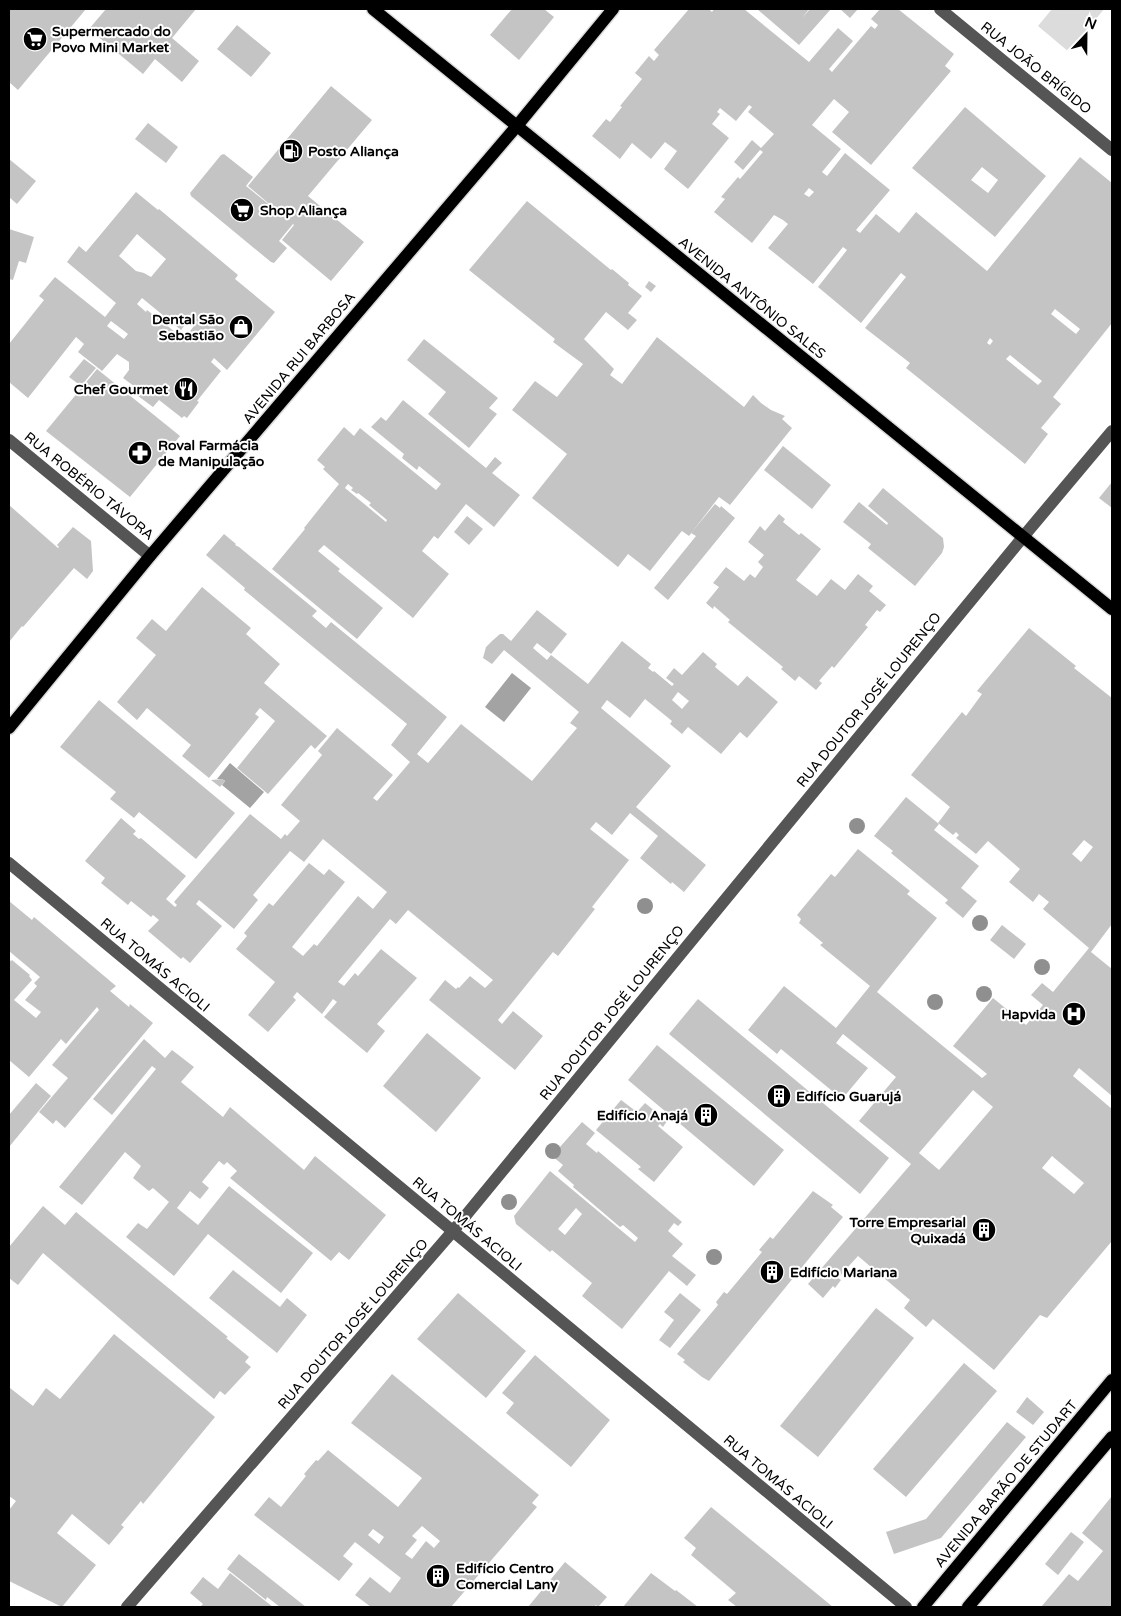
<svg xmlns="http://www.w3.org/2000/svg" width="1121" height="1616" viewBox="0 0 1121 1616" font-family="'Varela Round',sans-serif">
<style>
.green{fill:#dcdcdc}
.water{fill:#a3a3a3}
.building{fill:#c4c4c4;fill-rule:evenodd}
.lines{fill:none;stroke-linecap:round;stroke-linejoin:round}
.major-casing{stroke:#dbdbdb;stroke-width:15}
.minor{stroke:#555;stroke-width:12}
.major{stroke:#000;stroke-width:12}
.tree{fill:#8f8f8f}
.labels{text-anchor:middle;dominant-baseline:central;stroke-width:4;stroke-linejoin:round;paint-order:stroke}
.poi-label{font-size:14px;font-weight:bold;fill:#000;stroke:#fff;text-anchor:start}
.street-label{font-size:14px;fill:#000;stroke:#fff}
</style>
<rect width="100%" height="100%" fill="#fff"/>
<polygon class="green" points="1052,9 1104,9 1069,52 1038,26"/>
<g class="water">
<polygon points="512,673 531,688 504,722 485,707"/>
<polygon points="230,763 264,792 250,808 222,785 225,781 222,779 217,779"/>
</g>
<g class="building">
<polygon points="9,9 86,9 18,90 9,82"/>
<polygon points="106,9 196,9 172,38 199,61 182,82 155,59 143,74 89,29"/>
<polygon points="512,9 544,9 554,17 519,60 490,35"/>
<path d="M689,9H709L712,12L714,9H744L809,62L838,28L853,41L829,69L832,72L871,26L875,29L878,25L871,19L880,9H898L954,54L945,66L951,71L871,165L832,132L849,112L834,99L812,125L841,149L822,172L827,176L845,153L890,190L856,230L860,233L876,214L899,233L916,212L987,271L1080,157L1112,183V323L1053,397L1061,404L1041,428L1048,434L1025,464L906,368L910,363L865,328L906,277L901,273L861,323L818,287L847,250L843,247L813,284L768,248L788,224L783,220L774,215L752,243L714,212L725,199L721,197L738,177L740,179L763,152L760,150L743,170L734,162L752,140L761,148L774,134L748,112L752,107L749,105L736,121L720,108L717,112L720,114L712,124L729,138L688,189L664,169L677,151L665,142L651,159L632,143L620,159L592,136L606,119L610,122L622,107L620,106L642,79L635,73L649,56L654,61L659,55L654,50ZM809,188L814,192L809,197L804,194ZM1055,309L1080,329L1076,334L1051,314ZM990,338L993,341L990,345L987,343ZM1010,355L1042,381L1038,385L1006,359Z"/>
<polygon points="757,9 809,9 802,18 810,9 831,9 799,45"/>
<polygon points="840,9 858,9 850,18"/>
<polygon points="237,25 271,53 251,77 217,49"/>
<polygon points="331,86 372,120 308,196 364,242 331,281 282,240 294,225 293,224 279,241 287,248 274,263 271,262 191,196 190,193 221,155 224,154 253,177 246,186 281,214 248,186"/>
<path d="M965,107L1046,176L995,237L912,168ZM982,167L998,180L988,193L971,180Z"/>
<polygon points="148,123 178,147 166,163 135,139"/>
<polygon points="9,159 36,181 17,204 9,197"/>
<path d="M136,192L158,210L159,209L238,275L235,279L275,312L227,370L214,358L211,362L221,371L197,401L199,402L187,418L184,416L182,418L159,400L153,407L134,393L138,389L123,378L129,370V362L117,354L102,371L78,352L84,344L76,337L28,398L9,382V344L44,300L39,296L55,277L105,317L116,303L67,262L79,246L86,252ZM137,234L166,259L151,277L144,273L136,271L119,256ZM142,298L181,330L191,317L197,322L184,339L147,310L146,312L137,304ZM111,321L128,334L124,339L107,326Z"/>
<polygon points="527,201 611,270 612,269 629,283 628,285 642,296 628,313 637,320 628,330 606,312 584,339 614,369 610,375 622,384 657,337 744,407 753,395 761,403 771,410 785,416 782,419 792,428 730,505 719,497 689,536 682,531 681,532 650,571 628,554 618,567 532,498 567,454 512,410 535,381 557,397 583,364 553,342 555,339 469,270"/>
<polygon points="9,229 34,237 26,263 19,261 13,280 9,279"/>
<polygon points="649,281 656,286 651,292 645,287"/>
<polygon points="424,339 498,398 489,408 497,414 469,448 428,414 446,392 407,360"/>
<polygon points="84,359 96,368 81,386 69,377"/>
<polygon points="97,369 180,436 130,497 46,431"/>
<path d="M403,400L486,468L495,457L502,463L492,473L520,495L494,527L466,504L438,539L434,536L422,551L449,574L413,618L324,545L318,551L340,569L338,571L383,608L357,639L272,569L305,529L304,528L339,484L323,469L325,467L317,460L344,427L354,436L360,428L436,490L441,484L419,466L417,470L402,458L404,454L371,427L381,417L386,421ZM348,484L353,488L351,490L357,494L358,493L371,503L369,505L387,520L386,522L345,488Z"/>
<polygon points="783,446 831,485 812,509 764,470"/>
<polygon points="1112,482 1112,508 1099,498"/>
<polygon points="883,488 943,538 944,547 942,553 915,586 868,548 871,544 843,522 859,502 887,525 888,523 868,506"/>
<polygon points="715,504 720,508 721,506 735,518 668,600 654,588 696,536 691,533"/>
<polygon points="9,505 58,548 59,547 57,545 73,527 91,541 93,571 87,579 74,568 23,627 22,626 9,642"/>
<polygon points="779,514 785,519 783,522 799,535 801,533 821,549 796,580 817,596 831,579 845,590 858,574 873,586 869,591 886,605 880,612 877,610 865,625 868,627 834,668 832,666 819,681 822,683 816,690 799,676 795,681 781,669 783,667 728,622 730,620 714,606 713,609 706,603 719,587 713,583 726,567 744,581 750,574 755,578 763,567 758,562 764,555 748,542 760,526 765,531"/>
<polygon points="467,516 483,529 469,545 454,532"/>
<path d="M224,534L236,544L235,545L239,547L317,611L312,616L326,628L331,622L447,717L417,754L428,763L461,724L532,781L577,728L570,723L579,712L504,650L492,664L483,658L486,647L492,641L500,634H503L511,641L537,610L567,634L551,654L537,643L533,648L547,660L551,655L588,684L622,641L651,664L648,668L653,672L654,671L672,686L674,684L666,678L674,668L682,675L703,652L717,664L715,667L738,686L747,676L778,702L747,738L740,732L721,754L688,727L682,734L670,724L672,721L645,699L630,718L607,700L601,708L671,766L636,807L706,865L684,892L672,882L671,884L640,858L658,836L630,813L612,835L596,822L590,829L629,860L592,907L595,909L558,956L553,952L498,1020L502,1024L513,1011L543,1036L515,1070L429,1000L445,980L456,989L458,987L459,988L470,976L485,988L493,980L408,910L396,924L390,919L338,982L344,986L355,973L358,976L381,949L417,978L377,1024L385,1031L367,1053L324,1017L337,1002L333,999L322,1014L297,992L293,997L296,1000L268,1032L248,1015L275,982L236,949L247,936L244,933L269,903L273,906L309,863L324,875L329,869L345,882L292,947L303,956L314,944L317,946L358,896L373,909L387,892L323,839L304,862L290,851L253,895L258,900L234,929L199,900L196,904L222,926L190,963L183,957L181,959L148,931L159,920L153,915L151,917L131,901L128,905L101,883L105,878L85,861L121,818L136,831L133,834L139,839L141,838L186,876L166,899L175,907L177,905L174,902L250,814L281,839L285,834L287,836L300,821L281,805L322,755L318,751L337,728L393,775L373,798L377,801L410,762L391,745L407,724L244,590L245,588L206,555ZM678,692L689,701L682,709L672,700Z"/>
<polygon points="202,587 251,628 246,634 280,664 264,683 327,736 315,749 311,745 268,794 237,768 275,721 260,708 255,714 259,717 209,778 182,756 191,745 147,708 137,720 117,702 156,655 136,638 152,619 166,631"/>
<path d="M1029,628L1076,666L1074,668L1112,698V924L1091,952L1112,969V1096L1079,1068L1073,1076L1112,1109V1241L1047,1318L1040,1315L994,1370L933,1319L926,1327L904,1308L910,1300L858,1256L838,1278L841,1280L835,1288L833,1286L823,1298L808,1284L911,1164L859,1121L896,1077L843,1034L836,1043L868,1068L842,1099L781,1049L777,1054L748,1030L784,986L836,1028L870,986L820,945L823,943L799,923L801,919L797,915L831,874L835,877L858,849L910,891L907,894L937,918L877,992L982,1078L987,1074L953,1046L993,998L1026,1025L1043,1005L1031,995L1042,983L1053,992L1089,948L1043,909L1049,902L1039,894L1033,902L1009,882L1020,869L988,841L976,854L956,838L959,835L956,832L953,835L938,823L950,807L911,775L962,712L966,716L982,694L977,691ZM1084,840L1093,847L1081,862L1072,854ZM973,1090L993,1107L939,1170L919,1153ZM1052,1156L1084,1183L1074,1194L1042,1168Z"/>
<polygon points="99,700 235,813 196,859 139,812 134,818 110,799 116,792 60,747"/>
<polygon points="222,779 225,781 220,787 211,780"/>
<polygon points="906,797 939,824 934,830 979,866 961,888 977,901 963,918 945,903 948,900 891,853 893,851 874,836"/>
<polygon points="9,901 32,920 34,917 116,986 110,991 129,1007 130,1004 153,1023 65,1128 56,1120 53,1124 39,1112 68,1078 52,1065 99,1010 97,1007 66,1044 61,1039 29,1077 9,1060 9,960 11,961 12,960 30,975 29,976 32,980 14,1000 36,1018 41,1012 25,1000 37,986 34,983 40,977 9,951"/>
<polygon points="1002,925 1026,944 1014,959 990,940"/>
<polygon points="698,999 889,1158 860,1194 669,1034"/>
<polygon points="427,1033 481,1078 436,1132 383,1086"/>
<polygon points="144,1039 165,1058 172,1050 194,1067 181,1082 223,1117 230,1107 304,1170 315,1156 386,1215 349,1260 339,1252 331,1261 230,1178 237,1171 227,1162 224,1165 219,1161 202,1182 209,1188 200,1199 190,1191 177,1208 198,1225 229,1186 313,1253 281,1293 208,1234 174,1276 126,1237 138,1223 147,1229 169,1202 153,1188 149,1191 133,1178 141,1166 125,1152 82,1205 59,1187 156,1069 152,1066 112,1115 93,1099"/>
<polygon points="657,1045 784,1150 754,1186 628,1080"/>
<polygon points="36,1083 51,1096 9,1147 9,1115"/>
<polygon points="621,1100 637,1112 645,1103 667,1121 663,1127 660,1124 658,1126 683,1147 654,1182 638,1169 641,1167 596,1130"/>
<path d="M582,1122L595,1133L586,1144L597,1153L598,1151L682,1222L678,1226L674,1223L668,1231L683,1244L672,1256L696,1275L687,1286L669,1271L622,1329L582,1296L592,1283L552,1250L550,1252L516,1224L514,1216L550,1171L635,1242L638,1238L623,1225L620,1227L573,1187L574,1185L558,1171L563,1165L552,1156ZM576,1208L582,1214L565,1235L558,1229Z"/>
<polygon points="813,1191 833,1205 831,1207 843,1217 709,1381 702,1377 683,1362 685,1360 677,1354 718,1305 716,1302 724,1292 727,1294 762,1252 759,1250 770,1237 773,1239"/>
<polygon points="43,1206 65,1225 76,1212 228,1337 226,1338 249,1357 245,1362 251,1367 225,1395 220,1391 214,1399 43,1253 18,1285 9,1278 9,1247"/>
<polygon points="233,1270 280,1307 287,1298 307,1315 277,1353 209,1298"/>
<polygon points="458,1293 526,1351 486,1398 417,1339"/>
<polygon points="680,1293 701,1310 670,1348 659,1340 674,1320 664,1312"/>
<polygon points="876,1308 914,1338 818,1457 780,1426"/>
<polygon points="114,1334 215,1417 143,1504 141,1501 121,1525 124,1527 109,1545 72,1514 57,1533 96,1565 62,1607 9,1581 9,1510 16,1501 9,1496 9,1389 10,1388 33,1406 46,1388 60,1399"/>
<polygon points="535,1355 610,1420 571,1467 506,1413 514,1403 502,1393"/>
<polygon points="964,1363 997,1391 906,1497 873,1469"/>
<path d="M392,1374L539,1495L532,1503L537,1507L451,1607H371L355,1595L370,1577L390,1593L401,1578L355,1542L343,1556L353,1564L339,1581L254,1515L269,1497L281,1507L306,1476L304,1474L316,1460L318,1461L328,1450L398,1507L422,1478L351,1423ZM422,1526L440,1541L434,1548L426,1541L412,1559L405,1554L417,1540L412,1536ZM373,1529L384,1537L379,1544L368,1535Z"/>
<polygon points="1027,1397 1044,1412 1033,1425 1016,1412"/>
<polygon points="1007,1422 1026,1437 941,1538 894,1554 886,1532 926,1519"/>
<polygon points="1112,1496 1112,1607 1041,1607 1069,1574 1078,1581 1103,1551 1082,1533"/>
<polygon points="711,1507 833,1607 737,1607 728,1600 736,1593 691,1555 696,1548 684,1538"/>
<polygon points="1071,1532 1084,1542 1058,1575 1045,1564"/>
<polygon points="239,1554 306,1607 280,1607 267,1597 266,1600 227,1569"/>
<polygon points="565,1562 607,1597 598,1607 596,1605 594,1607 528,1607"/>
<polygon points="230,1573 273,1607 200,1607 203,1604 190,1593 203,1577 218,1589"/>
<polygon points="651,1573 675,1591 676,1590 698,1607 623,1607"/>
</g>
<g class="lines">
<g class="major-casing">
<g id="major">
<polyline points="373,9 1112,609"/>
<polyline points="9,728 150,556 516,127 613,9"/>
<polyline points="923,1607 1112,1380"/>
<polyline points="968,1607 1112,1437"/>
</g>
</g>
<g class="minor">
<polyline points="940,9 1112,150"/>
<polyline points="9,440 150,556"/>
<polyline points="9,863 906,1607"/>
<polyline points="127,1607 453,1231 1023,537 1112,431"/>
</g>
<use href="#major" class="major"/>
</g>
<g class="tree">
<circle cx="857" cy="826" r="8"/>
<circle cx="645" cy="906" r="8"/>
<circle cx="980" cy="923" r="8"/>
<circle cx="1042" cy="967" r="8"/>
<circle cx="984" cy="994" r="8"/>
<circle cx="935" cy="1002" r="8"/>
<circle cx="553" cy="1151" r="8"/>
<circle cx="509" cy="1202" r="8"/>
<circle cx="714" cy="1257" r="8"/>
</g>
<defs>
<g id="supermarket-disc" transform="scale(1.25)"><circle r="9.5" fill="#000" stroke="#fff"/><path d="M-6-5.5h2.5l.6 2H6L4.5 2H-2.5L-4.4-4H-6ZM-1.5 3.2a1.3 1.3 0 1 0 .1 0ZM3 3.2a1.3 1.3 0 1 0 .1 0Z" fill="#fff"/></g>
<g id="fuel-disc" transform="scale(1.25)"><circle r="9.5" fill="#000" stroke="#fff"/><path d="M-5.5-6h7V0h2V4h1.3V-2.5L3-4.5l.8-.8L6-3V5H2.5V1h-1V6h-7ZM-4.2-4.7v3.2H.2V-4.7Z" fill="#fff"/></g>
<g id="shop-disc" transform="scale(1.25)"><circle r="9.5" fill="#000" stroke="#fff"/><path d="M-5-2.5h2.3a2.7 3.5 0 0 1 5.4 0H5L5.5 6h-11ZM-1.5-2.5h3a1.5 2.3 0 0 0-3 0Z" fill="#fff"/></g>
<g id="restaurant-disc" transform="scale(1.25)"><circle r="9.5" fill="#000" stroke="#fff"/><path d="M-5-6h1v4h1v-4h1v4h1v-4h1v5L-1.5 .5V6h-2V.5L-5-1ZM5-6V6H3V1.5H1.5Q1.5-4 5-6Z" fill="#fff"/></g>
<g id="pharmacy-disc" transform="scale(1.25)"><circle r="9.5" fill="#000" stroke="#fff"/><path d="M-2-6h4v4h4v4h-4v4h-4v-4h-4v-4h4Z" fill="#fff"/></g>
<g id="hospital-disc" transform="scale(1.25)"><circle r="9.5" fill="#000" stroke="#fff"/><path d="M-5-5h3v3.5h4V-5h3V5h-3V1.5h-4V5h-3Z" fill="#fff"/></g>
<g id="building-disc" transform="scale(1.25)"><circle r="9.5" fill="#000" stroke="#fff"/><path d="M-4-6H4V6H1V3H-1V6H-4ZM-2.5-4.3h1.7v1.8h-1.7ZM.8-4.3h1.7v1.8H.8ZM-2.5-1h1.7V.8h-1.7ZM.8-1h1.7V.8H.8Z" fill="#fff"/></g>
</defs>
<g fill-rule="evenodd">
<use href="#supermarket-disc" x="35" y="39"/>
<use href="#fuel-disc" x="291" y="151"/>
<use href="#supermarket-disc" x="242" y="210"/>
<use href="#shop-disc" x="241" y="327"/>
<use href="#restaurant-disc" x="186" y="389"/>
<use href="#pharmacy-disc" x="140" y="453"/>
<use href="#hospital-disc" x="1074" y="1014"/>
<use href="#building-disc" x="779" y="1096"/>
<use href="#building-disc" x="706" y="1115"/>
<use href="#building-disc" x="984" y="1230"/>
<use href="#building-disc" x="772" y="1272"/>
<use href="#building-disc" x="438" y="1576"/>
</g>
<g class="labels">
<g class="poi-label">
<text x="52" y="31">Supermercado do<tspan x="52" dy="16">Povo Mini Market</tspan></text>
<text x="308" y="151">Posto Aliança</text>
<text x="260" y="210">Shop Aliança</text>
<text x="224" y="319" text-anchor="end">Dental São<tspan x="224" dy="16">Sebastião</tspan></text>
<text x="168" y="389" text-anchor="end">Chef Gourmet</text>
<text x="158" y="445">Roval Farmácia<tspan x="158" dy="16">de Manipulação</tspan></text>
<text x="1056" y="1014" text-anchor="end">Hapvida</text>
<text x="796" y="1096">Edifício Guarujá</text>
<text x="688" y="1115" text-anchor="end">Edifício Anajá</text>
<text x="966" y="1222" text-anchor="end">Torre Empresarial<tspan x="966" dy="16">Quixadá</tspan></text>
<text x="790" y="1272">Edifício Mariana</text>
<text x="456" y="1568">Edifício Centro<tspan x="456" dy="16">Comercial Lany</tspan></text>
</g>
<g class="street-label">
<text transform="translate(1036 68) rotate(39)">RUA JOÃO BRÍGIDO</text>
<text transform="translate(752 298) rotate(39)">AVENIDA ANTÔNIO SALES</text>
<text transform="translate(299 358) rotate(-50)">AVENIDA RUI BARBOSA</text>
<text transform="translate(89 486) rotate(39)">RUA ROBÉRIO TÁVORA</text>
<text transform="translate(869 700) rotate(-51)">RUA DOUTOR JOSÉ LOURENÇO</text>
<text transform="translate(155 965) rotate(40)">RUA TOMÁS ACIOLI</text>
<text transform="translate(612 1013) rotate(-51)">RUA DOUTOR JOSÉ LOURENÇO</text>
<text transform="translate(467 1224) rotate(40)">RUA TOMÁS ACIOLI</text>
<text transform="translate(353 1324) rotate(-49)">RUA DOUTOR JOSÉ LOURENÇO</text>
<text transform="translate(778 1482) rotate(40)">RUA TOMÁS ACIOLI</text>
<text transform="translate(1006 1484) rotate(-50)">AVENIDA BARÃO DE STUDART</text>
</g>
</g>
<rect width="1121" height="1616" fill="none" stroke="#000000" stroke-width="20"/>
<g transform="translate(1086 35) rotate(22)" stroke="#ffffff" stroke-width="4" paint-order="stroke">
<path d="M0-4L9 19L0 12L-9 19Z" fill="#000000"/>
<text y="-8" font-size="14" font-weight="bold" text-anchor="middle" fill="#000000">N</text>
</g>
</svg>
